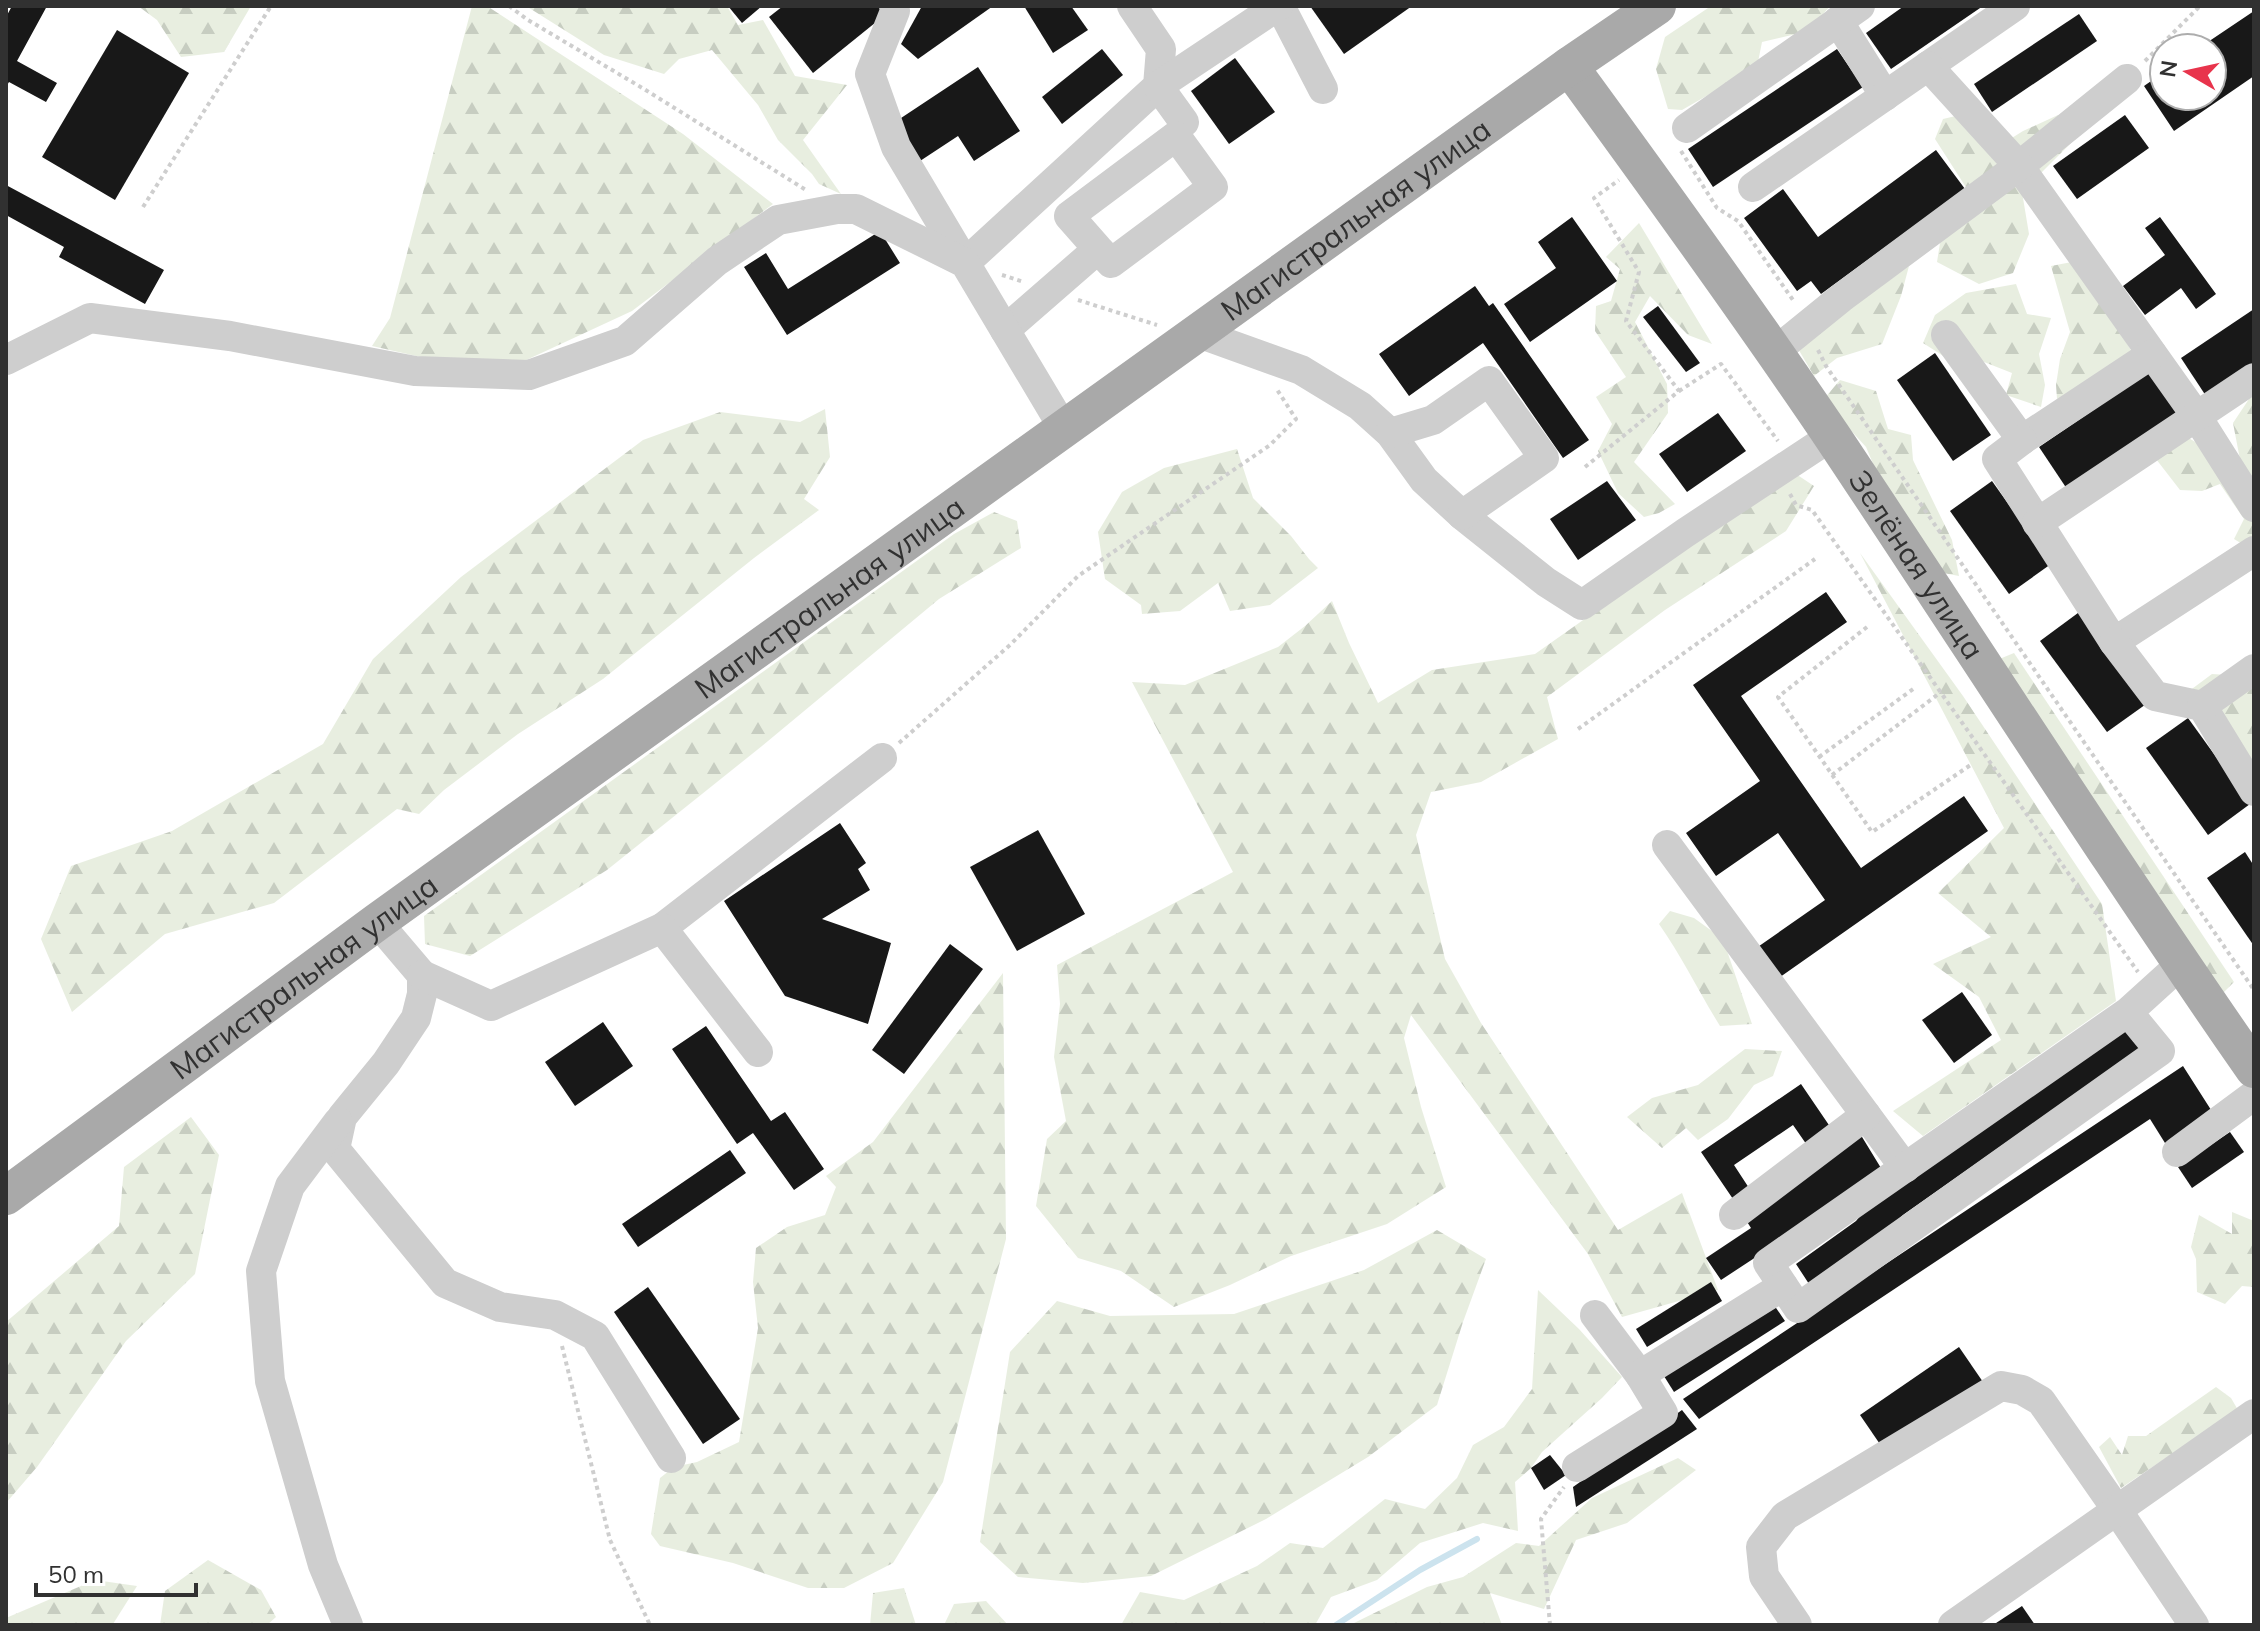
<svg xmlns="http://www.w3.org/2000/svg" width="2260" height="1631" viewBox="0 0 2260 1631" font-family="Mulish,sans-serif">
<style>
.forest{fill:url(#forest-firs)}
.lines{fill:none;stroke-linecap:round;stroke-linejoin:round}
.stream{stroke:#cce3ee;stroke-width:6}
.building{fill:#181818}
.path{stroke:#cecece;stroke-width:4;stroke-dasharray:4 4;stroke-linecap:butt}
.minor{stroke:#cecece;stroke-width:30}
.major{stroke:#a9a9a9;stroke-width:38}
.labels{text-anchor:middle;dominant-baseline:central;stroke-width:8;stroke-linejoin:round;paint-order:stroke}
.street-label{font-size:30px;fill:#313131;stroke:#fff}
</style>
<defs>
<pattern id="forest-firs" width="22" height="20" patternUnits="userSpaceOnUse" patternTransform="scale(2)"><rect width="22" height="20" fill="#e8eee0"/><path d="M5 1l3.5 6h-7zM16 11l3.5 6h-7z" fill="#c7cdc1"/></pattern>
</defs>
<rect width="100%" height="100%" fill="#fff"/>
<g class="forest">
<polygon points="138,6 251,6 224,52 181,57 157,20"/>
<polygon points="472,6 487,6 683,134 773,204 632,311 496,374 372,346 390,318"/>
<polygon points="526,6 727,6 738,25 763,20 795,76 847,85 803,140 841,194 819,184 812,174 778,140 758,105 712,50 679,59 664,74 604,55"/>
<polygon points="1711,6 1830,6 1809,31 1762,42 1757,67 1682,110 1668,109 1656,69 1665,37"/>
<polygon points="1977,111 1999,146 2023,131 2058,115 2095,119 2022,192 2029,234 2013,273 1979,284 1937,262 1940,243 1969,192 1935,139 1943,119"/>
<polygon points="1639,223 1712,344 1688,335 1650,296 1635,322 1667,384 1668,413 1634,462 1675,504 1659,513 1644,517 1618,493 1598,451 1612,424 1596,397 1626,377 1595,331 1596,306 1611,301 1620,269 1606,257"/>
<polygon points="2077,261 2146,375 2057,399 2056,385 2060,359 2070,332 2051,266"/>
<polygon points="1909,266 1901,296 1882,344 1837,358 1814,376 1797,347"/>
<polygon points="2016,284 2027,314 2051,318 2039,354 2045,385 2041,407 2006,395 2012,373 1979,360 1948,359 1923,343 1935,315 1966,293"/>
<polygon points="1840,380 1876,391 1888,429 1911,435 1913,460 1952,540 1959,576 1938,572 1882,485 1866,447 1823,400"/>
<polygon points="2254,396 2254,551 2234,539 2244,519 2220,484 2202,491 2180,490 2156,459 2187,437 2242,470 2233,423 2249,399"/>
<polygon points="825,409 830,457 804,499 819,510 754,558 603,679 518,734 444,790 419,814 397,809 274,903 165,934 72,1012 41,939 71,866 172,831 323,744 373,659 461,577 643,440 720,412 800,422"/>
<polygon points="1237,449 1253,498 1291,536 1309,559 1318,568 1270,605 1230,611 1218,583 1180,611 1142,614 1141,605 1105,579 1098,532 1122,492 1164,468"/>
<polygon points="1793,472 1814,486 1786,531 1665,610 1547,697 1558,739 1481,782 1431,792 1416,835 1445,959 1481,1023 1618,1230 1682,1193 1718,1290 1622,1317 1588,1254 1411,1015 1404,1038 1421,1107 1446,1187 1387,1224 1291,1256 1230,1285 1174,1307 1121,1271 1078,1258 1036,1206 1047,1139 1066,1121 1054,1057 1060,1004 1057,965 1233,872 1132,682 1185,685 1278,647 1305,626 1332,601 1349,643 1378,703 1432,670 1535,654"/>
<polygon points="994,512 1017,521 1021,548 939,599 762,746 607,870 470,956 425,944 424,916 954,534"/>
<polygon points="1860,553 1963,696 2102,904 2116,1001 1923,1136 1893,1111 2001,1040 1979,997 1933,964 1991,937 1938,893 2004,828"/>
<polygon points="2014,653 2234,982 2221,995 1997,660"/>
<polygon points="2254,667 2254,805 2227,756 2177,700 2212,674 2227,675"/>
<path d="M1670,911L1694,918L1723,939L1752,1024L1720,1026C1699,992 1682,957 1659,924Z"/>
<polygon points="1003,973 1006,1239 943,1482 893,1563 844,1588 808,1588 733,1563 660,1546 651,1534 660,1478 674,1467 697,1462 739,1442 758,1328 753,1282 756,1248 787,1227 825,1215 836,1187 826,1176 873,1142"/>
<polygon points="1745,1049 1782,1051 1773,1076 1754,1085 1728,1119 1698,1140 1686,1128 1662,1148 1627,1117 1652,1098 1698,1085"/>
<polygon points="191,1117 219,1155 195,1274 126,1341 37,1467 6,1503 6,1322 119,1226 124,1167"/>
<polygon points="2232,1212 2254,1221 2254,1287 2242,1286 2225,1304 2197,1292 2196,1259 2191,1247 2199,1215 2232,1234"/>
<polygon points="1437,1230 1486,1259 1463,1322 1437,1405 1368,1457 1266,1519 1151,1576 1083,1583 1018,1577 980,1542 1010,1352 1057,1301 1110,1316 1234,1314 1364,1270"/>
<polygon points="1538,1290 1579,1329 1622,1377 1602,1398 1542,1452 1531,1468 1515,1482 1518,1531 1483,1523 1420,1543 1377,1580 1331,1597 1315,1625 1121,1625 1140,1592 1184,1600 1257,1566 1290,1543 1323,1548 1385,1499 1425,1509 1457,1478 1473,1445 1504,1427 1532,1389"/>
<polygon points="2216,1387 2231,1398 2238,1410 2121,1488 2099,1447 2110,1437 2122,1455 2128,1436 2146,1436"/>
<polygon points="1678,1458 1696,1470 1627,1523 1576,1540 1544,1609 1490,1593 1502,1625 1350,1625 1427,1587 1463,1577 1516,1543 1539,1546 1592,1498"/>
<polygon points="208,1560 261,1590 276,1617 267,1625 160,1625 165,1591"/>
<polygon points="95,1580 137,1586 113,1624 6,1625 6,1618"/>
<polygon points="904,1588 916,1625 870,1625 873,1593"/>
<polygon points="986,1601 1008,1625 944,1625 954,1604"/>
</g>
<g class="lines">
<polyline class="stream" points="1336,1625 1420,1570 1477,1539"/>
</g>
<g class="building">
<polygon points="12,6 47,6 17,61 57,83 46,102 9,82 6,87 6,17"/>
<polygon points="728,6 762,6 742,23"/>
<polygon points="783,6 888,6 891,10 813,73 769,17"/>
<polygon points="922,6 993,6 918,59 901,44"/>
<polygon points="1024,6 1071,6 1088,30 1053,53"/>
<polygon points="1310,6 1412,6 1344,54"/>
<polygon points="1904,6 1983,6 1891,69 1866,33"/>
<polygon points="2254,11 2254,76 2174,131 2144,86 2164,72 2164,96 2212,96 2212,48 2199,48"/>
<polygon points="2079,14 2097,41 1992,112 1974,84"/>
<polygon points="117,30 189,73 115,200 42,157"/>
<polygon points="1102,49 1123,75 1062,124 1042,97"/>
<polygon points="1837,49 1863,87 1713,187 1688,149"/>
<polygon points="1235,58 1275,112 1229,144 1191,91"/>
<polygon points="978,67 1020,131 974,161 958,136 920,161 895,122"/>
<polygon points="2125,115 2149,148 2077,199 2053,166"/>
<polygon points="1936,150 1965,189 1821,294 1811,281 1797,291 1744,218 1783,189 1818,237"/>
<polygon points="6,185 164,270 145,304 59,257 64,247 6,215"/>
<polygon points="1572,217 1617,281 1530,342 1504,304 1556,268 1538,242"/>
<polygon points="2160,217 2216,294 2196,309 2181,288 2145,315 2123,286 2165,255 2145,228"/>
<polygon points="880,231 900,263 787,335 744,267 766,253 788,289"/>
<polygon points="1475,286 1489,306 1493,303 1589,440 1563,458 1483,343 1409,396 1379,354"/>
<polygon points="1658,306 1700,363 1686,372 1643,317"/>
<polygon points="2254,309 2254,364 2206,396 2181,358"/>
<polygon points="1935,353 1991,435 1953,461 1897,380"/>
<polygon points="2152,370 2183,415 2069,492 2039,447"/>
<polygon points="1718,413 1746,451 1687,492 1659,454"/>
<polygon points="1607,481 1636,520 1578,560 1550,519"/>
<polygon points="1992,481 2051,564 2009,594 1950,511"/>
<polygon points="1826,592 1847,622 1741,696 1861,868 1964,796 1988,831 1773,982 1752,951 1825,900 1778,833 1716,876 1686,833 1760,781 1693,685"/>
<polygon points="2082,610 2149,702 2107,732 2040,641"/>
<polygon points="2188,718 2250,804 2208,835 2146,748"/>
<polygon points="840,823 866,863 858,869 870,890 822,919 891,943 868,1024 785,996 724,901"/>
<polygon points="1038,830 1085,914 1017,951 970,867"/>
<polygon points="2245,852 2254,866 2254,946 2207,878"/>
<polygon points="950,944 983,969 904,1074 872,1050"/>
<polygon points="1962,992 1992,1035 1954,1063 1922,1020"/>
<polygon points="603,1022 633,1066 575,1106 545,1062"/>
<polygon points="2127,1022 2145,1045 1903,1215 1883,1234 1811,1287 1796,1264 1856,1221 1865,1210"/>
<polygon points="706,1026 771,1121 785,1112 824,1169 794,1190 753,1133 737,1144 672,1049"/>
<polygon points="2183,1066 2213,1113 2165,1143 2150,1119 1699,1419 1683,1399"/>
<polygon points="1801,1084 1833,1131 1809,1148 1793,1125 1734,1165 1749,1188 1733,1199 1701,1152"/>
<polygon points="1859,1132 1884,1173 1721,1280 1706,1258 1751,1228 1742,1214"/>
<polygon points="2230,1132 2244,1152 2192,1188 2178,1167"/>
<polygon points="730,1150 746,1173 638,1247 622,1224"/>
<polygon points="1711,1282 1722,1301 1647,1347 1636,1329"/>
<polygon points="648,1287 740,1419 703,1444 614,1312"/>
<polygon points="1772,1302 1785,1321 1674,1392 1662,1373"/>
<polygon points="1959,1347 1983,1382 1884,1450 1860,1415"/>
<polygon points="1682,1410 1697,1429 1576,1507 1573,1487"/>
<polygon points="1550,1455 1566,1475 1544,1490 1531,1468"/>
<polygon points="2022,1606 2035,1625 1993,1625"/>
</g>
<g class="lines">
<g class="path">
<polyline points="509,6 528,20 644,89 806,190"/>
<polyline points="2145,61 2200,6"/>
<polyline points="1681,151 1717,208 1738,221 1795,303"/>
<polyline points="143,207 271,6"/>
<polyline points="1002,275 1024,282"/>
<polyline points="1078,300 1157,325"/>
<polyline points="1818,350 1826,366 2254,990"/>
<polyline points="1679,391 1721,364 1778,441"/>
<polyline points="1585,467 1679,391 1626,321 1639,272 1594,198 1619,180"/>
<polyline points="1790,494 1796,505 1812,510 2138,972"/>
<polyline points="1867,627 1778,697 1872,832 1972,764"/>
<polyline points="1578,729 1815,559"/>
<polyline points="899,743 1010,645 1078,576 1270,445 1296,419 1276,388"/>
<polyline points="1819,757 1916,687"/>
<polyline points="1832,775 1941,692"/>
<polyline points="562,1346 610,1540 650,1625"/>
<polyline points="1550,1625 1541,1519 1564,1487"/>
</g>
<g class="minor">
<polyline points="894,6 895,11 870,74 896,147 965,263 1158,86 1161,49 1132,6"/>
<polyline points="1280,6 1323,89"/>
<polyline points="1838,21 1885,96"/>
<polyline points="2127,79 2019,166 2197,417 2254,507"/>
<polyline points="1184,122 1158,86 1278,6"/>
<polyline points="1687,128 1860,6"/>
<polyline points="1753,187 2015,6"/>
<polyline points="1005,330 1098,249 1069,216 1176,136 1213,187 1111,263 1098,249"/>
<polyline points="1198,333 1301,370 1360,406 1390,433 1424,480 1462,515 1546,582 1582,605 1685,533 1832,436"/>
<polyline points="1946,335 2022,440 2152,354"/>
<polyline points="1773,353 1841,298 2019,166 1928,66"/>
<polyline points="6,360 90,318 230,336 415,371 529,375 625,341 717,261 778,220 837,209 856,209 965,263 1064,429"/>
<polyline points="1390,433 1433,420 1489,381 1544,458 1462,515"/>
<polyline points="2022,440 1997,459 2114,642 2254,551"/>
<polyline points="2037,523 2254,378"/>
<polyline points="2114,642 2155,696 2202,706 2254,791"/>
<polyline points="2202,706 2254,669"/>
<polyline points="1667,845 1905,1168"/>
<polyline points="377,922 422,975 422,994 416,1018 386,1063 342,1117 335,1149 445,1283 500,1307 555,1315 595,1336 671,1458"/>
<polyline points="662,928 882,758"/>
<polyline points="422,975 491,1006 662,928 758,1052"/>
<polyline points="2128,1012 2160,1051 1798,1308 1768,1263 2128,1012 2181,964"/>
<polyline points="338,1122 290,1186 261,1271 270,1381 323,1565 348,1625"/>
<polyline points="2177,1152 2254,1095"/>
<polyline points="1734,1215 1866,1115"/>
<polyline points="1595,1315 1640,1375"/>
<polyline points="1577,1467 1663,1413 1640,1375 1783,1286"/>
<polyline points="1797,1625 1764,1576 1761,1547 1785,1516 2001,1386 2022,1390 2041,1401 2117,1510 2194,1625"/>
<polyline points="1953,1625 2254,1414"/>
</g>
<g class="major">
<path id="s1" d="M1569,66C1659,189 1749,313 1834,439C1974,649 2110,862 2254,1069"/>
<path id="s2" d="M6,1196L377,922L1569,66L1657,6"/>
</g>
</g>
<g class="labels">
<g class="street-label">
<text stroke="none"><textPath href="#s2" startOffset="1666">Магистральная улица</textPath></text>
<text stroke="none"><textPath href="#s1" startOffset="608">Зелёная улица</textPath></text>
<text stroke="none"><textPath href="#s2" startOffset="1018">Магистральная улица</textPath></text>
<text stroke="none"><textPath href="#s2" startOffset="370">Магистральная улица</textPath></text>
</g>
</g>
<rect width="2260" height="1631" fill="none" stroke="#313131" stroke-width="16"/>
<g transform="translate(2188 72) rotate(279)"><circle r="38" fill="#ffffff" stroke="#adadad" stroke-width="2"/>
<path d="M0-6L14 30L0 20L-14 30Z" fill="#e8344c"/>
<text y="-12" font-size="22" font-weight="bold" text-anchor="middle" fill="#313131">N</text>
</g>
<path d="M36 1583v12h160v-12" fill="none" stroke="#313131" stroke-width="4"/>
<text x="48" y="1583" font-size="24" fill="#313131" stroke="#ffffff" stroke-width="6" paint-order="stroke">50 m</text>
</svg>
